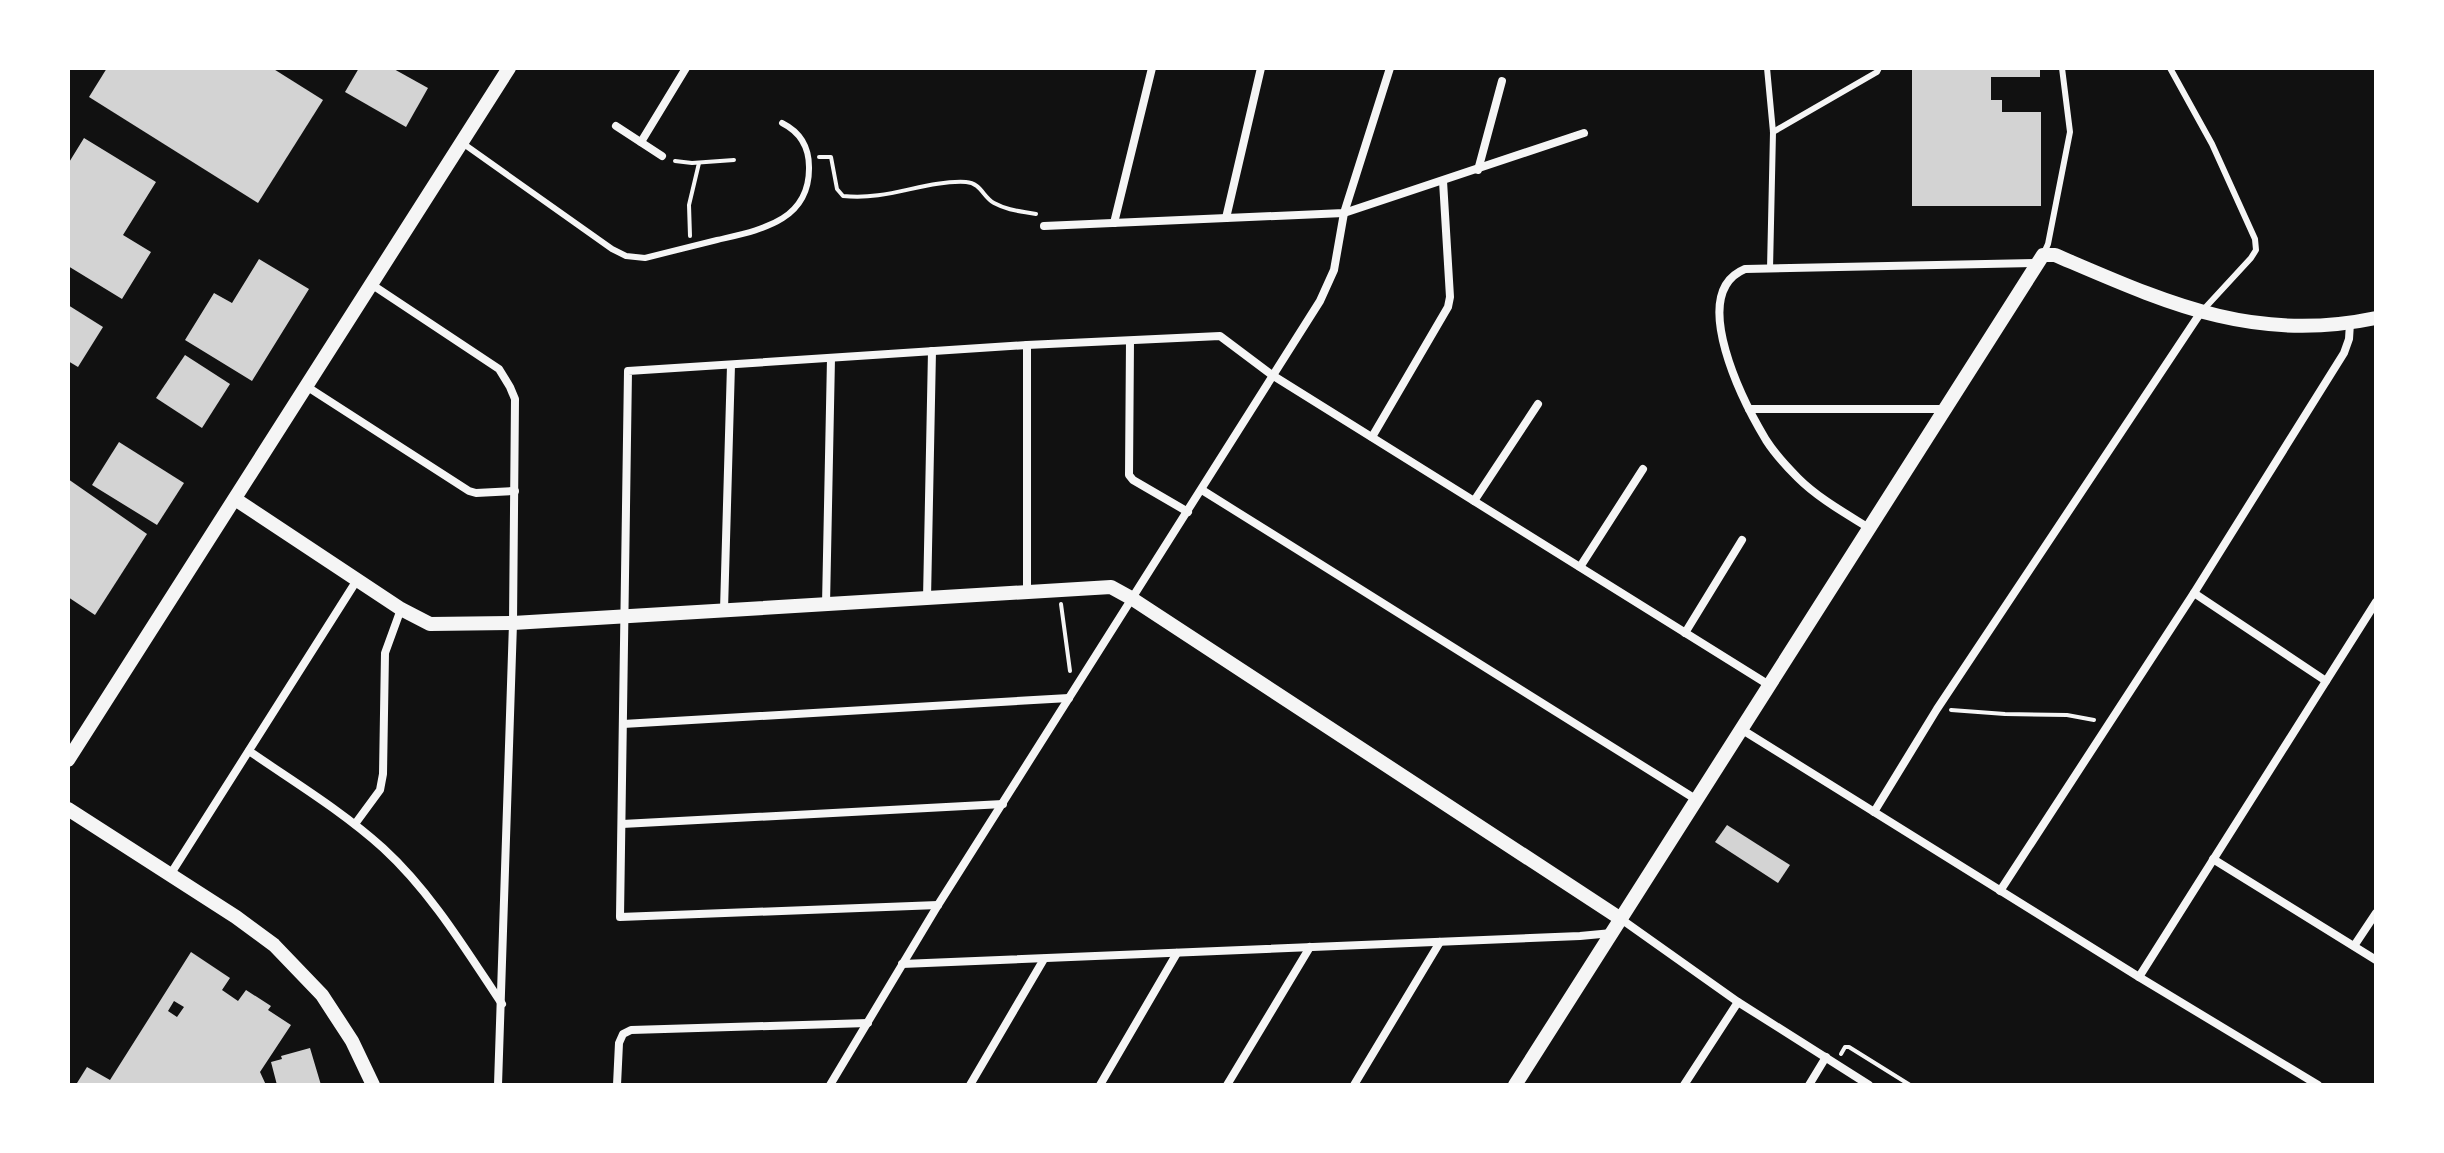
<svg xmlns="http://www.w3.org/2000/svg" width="2444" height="1153" viewBox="0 0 2444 1153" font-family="Karla,sans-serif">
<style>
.building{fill:#d3d3d3;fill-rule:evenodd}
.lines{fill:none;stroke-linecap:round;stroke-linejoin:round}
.path{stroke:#f5f5f5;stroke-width:4}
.service{stroke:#f5f5f5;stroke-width:6}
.minor{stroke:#f5f5f5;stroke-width:8}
.tertiary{stroke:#f5f5f5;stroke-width:14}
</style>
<rect width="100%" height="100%" fill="#111"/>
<g class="building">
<polygon points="107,68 272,68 323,100 258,203 89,97"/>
<polygon points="359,68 392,68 428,88 406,127 345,92"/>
<polygon points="1912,68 2040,68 2040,77 1991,77 1991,100 2002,100 2002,112 2041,112 2041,206 1912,206"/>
<polygon points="84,138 156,182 123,235 151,252 122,299 68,266 68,164"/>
<polygon points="259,259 309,289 252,381 185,340 214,293 232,303"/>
<polygon points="68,305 103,327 78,367 68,361"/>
<polygon points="185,355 230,384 202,428 156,398"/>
<polygon points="119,442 184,483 157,525 92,485"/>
<polygon points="68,479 147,534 95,615 68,597"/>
<polygon points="1727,825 1790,865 1778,883 1715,842"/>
<path d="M191,952L230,978L222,990L238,1001L246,990L271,1006L268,1010L291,1025L260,1072L266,1085H81L77,1083L87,1067L110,1080ZM174,1001L184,1007L177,1017L168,1011Z"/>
<polygon points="310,1048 321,1085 277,1085 271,1062 282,1059 281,1056"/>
</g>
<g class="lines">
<g class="path">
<path d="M819,157H831L837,189L843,196C889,201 924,180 966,182C981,183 983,197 994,203C1009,211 1020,211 1036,214"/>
<polyline points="675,161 692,163 734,160"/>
<polyline points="690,236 689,205 699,163"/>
<polyline points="1061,604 1070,671"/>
<polyline points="1951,710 2005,714 2067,715 2094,720"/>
<polyline points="1841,1054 1845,1047 1849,1047 1910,1085"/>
</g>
<g class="service">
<polyline points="1767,68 1773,132 1770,269"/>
<polyline points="2170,68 2212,144 2255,239 2256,250 2251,258 2204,309"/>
<polyline points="1773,132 1877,72 1879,68"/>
<path d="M461,142L612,249L626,256L645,258C669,252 693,246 717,240C759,230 810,222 809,167C809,147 800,132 782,123"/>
<polyline points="2043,255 2048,244 2070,132 2062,68"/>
</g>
<g class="minor">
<polyline points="616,126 662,156"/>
<polyline points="641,142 686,68"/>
<polyline points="1478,170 1502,81"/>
<polyline points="1226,218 1261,68"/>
<polyline points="1114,223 1152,68"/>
<polyline points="1044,226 1344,213 1584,133"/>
<polyline points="371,284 499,369 510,387 515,399 513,623 498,1085"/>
<polyline points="1130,341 1129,475 1133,480 1188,512"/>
<polyline points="306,386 469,491 476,493 515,491"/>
<polyline points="1749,409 1944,409"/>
<polyline points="1372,437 1448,307 1450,297 1443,181"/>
<polyline points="1202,490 1697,800"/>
<polyline points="1474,501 1538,404"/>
<path d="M1869,528C1845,513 1818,498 1798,478C1787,467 1775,454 1766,440C1745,405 1686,293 1745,269L2037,263"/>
<polyline points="1580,567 1643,469"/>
<polyline points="1027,591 1027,345"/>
<polyline points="2194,593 2326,681"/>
<polyline points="927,599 932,351"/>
<polyline points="826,605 831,358"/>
<polyline points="724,610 731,365"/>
<polyline points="1685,633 1742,540"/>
<polyline points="623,724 1069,698"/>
<polyline points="1741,729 2139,977 2318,1085"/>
<path d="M249,751C294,782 342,811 383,848C431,892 466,950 502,1004"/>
<polyline points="1874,812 1937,709 2201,312"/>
<polyline points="355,824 380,790 383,774 385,653 401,609"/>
<polyline points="622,824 1003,804"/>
<polyline points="2213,859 2376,960"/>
<polyline points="170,875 357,580"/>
<polyline points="2000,891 2194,593 2344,353 2349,339 2350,323"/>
<polyline points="938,905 620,917 628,371 1027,345 1220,336 1272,375 1769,685"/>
<polyline points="1621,919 1738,1002 1869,1085"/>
<polyline points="2354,946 2376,913"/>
<polyline points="902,964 1580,936 1612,933"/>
<polyline points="2139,977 2376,602"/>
<polyline points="617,1085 619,1043 623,1034 631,1030 868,1023"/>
<polyline points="830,1085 938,905 1320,301 1334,270 1344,213 1390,68"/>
<polyline points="970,1085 1044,959"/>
<polyline points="1100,1085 1177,953"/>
<polyline points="1227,1085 1310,947"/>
<polyline points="1354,1085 1440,942"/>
<polyline points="1684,1085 1738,1002"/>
<polyline points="1809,1085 1826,1057"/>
</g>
<g class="tertiary">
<polyline points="235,499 401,609 430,624 513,623 1111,587 1131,598 1621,919"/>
<polyline points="68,760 509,68"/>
<polyline points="68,809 236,917 274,945 322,995 352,1041 373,1085"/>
<path d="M1515,1085L2043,255H2055C2165,302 2253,344 2376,318"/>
</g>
</g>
<rect width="2444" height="1153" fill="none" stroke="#ffffff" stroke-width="140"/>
</svg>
